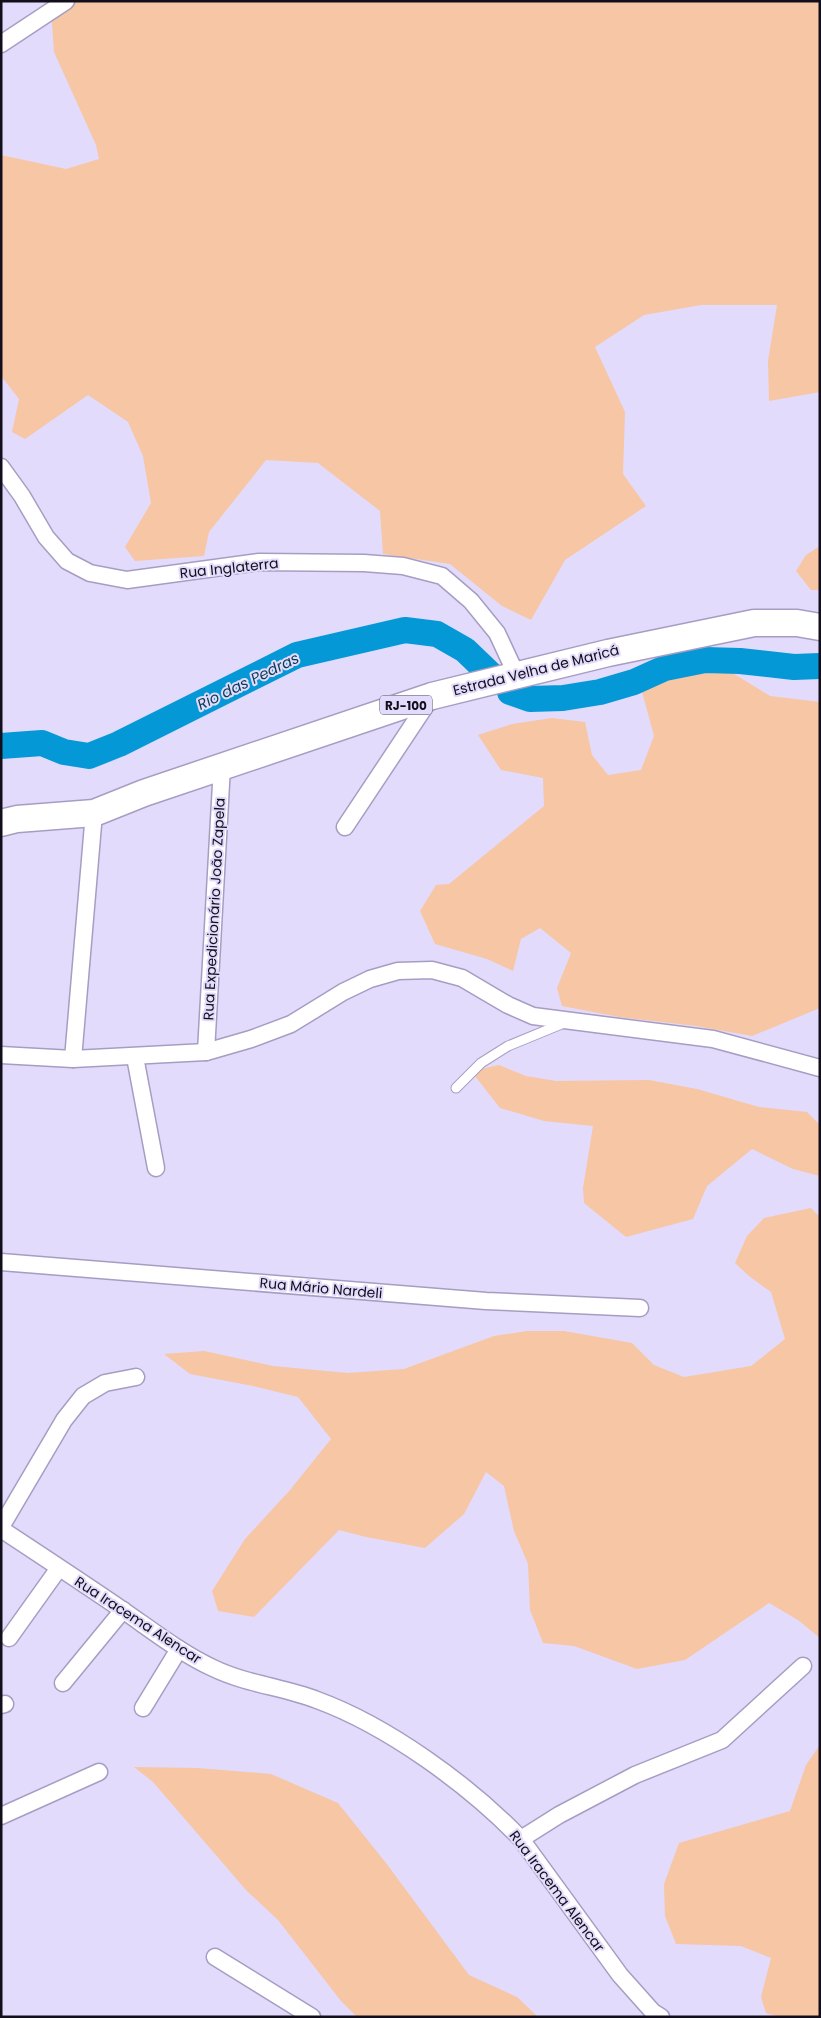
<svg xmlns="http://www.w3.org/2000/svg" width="821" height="2018" viewBox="0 0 821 2018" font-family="Poppins,sans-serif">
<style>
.green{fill:#f7c6a4}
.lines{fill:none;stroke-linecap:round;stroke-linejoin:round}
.river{stroke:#0498d7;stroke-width:26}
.service-casing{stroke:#a79dc3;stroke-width:11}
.minor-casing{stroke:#a79dc3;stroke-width:19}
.primary-casing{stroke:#a79dc3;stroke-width:29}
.service{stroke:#fff;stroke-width:9}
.minor{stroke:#fff;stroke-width:16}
.primary{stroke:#fff;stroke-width:26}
.labels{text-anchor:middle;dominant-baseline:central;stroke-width:4;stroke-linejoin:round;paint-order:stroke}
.shield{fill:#e3dbfb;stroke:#514c5e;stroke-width:1}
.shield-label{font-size:12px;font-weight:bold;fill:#120e1b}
.street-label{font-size:14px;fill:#120e1b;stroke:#e3dbfb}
.water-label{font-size:15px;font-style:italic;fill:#0a3c57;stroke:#e3dbfb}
</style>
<rect width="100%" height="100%" fill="#e3dbfb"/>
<g class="green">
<polygon points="55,1 820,1 820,392 769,401 768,361 777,305 701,305 644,315 595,347 625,412 623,474 646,506 565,560 531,620 502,606 450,564 383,554 380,511 318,463 266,460 209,532 204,556 135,561 125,547 151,503 143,456 128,422 88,395 25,439 12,432 19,399 1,376 1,155 66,169 99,159 96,145 54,52 51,10"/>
<polygon points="820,546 820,590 811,590 796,571 806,555"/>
<polygon points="731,672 770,696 820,702 820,1008 752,1036 696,1026 619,1017 562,1006 557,988 571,953 540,928 521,939 513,971 487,959 435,944 420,911 436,885 449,884 544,806 543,778 501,770 478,735 512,724 552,718 585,722 592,755 608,775 641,770 654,736 641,688 683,673"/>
<polygon points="499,1065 526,1076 556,1081 649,1080 697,1089 759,1107 807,1112 820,1125 820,1176 793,1169 752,1149 707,1186 693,1219 626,1237 584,1203 583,1188 593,1126 544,1121 500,1108 471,1071"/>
<polygon points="811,1208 820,1217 820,1638 798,1620 769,1603 685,1660 637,1669 574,1646 543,1643 530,1610 528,1564 514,1531 504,1486 486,1472 464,1514 425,1548 366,1537 339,1530 254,1617 218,1611 212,1591 245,1539 290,1490 331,1439 298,1397 253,1386 190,1374 164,1354 204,1351 273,1366 348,1373 404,1369 494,1336 527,1331 564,1331 632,1343 654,1365 684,1377 751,1366 785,1339 771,1292 749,1276 735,1263 747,1236 764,1218"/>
<polygon points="820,1745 820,2017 780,2017 766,2013 761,1997 771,1958 741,1946 676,1944 665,1916 664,1884 679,1843 790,1811 806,1765"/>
<polygon points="134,1767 198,1768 271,1774 338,1803 386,1863 469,1975 517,1997 538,2017 357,2017 341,2001 278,1920 246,1890 153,1782"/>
</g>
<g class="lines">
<g class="river">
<polyline points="510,692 530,699 563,698 600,692 634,682 665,668 705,660 740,661 794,667 820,666"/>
<polyline points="1,746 42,743 64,752 89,756 119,744 297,655 405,630 437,634 465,650 490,674"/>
</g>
<g class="service-casing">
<polyline id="service" points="456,1088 481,1063 508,1046 564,1023"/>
</g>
<g class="minor-casing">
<g id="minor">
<polyline points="1,44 66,1"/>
<polyline points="1,467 22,496 46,537 67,561 90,573 127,580 259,562 364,563 403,566 442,576 471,601 497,633 517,676"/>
<polyline points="345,827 432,696"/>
<polyline points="206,1052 222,766"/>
<polyline points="1,1055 73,1059 206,1052 251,1039 291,1024 343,992 370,979 398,971 432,970 462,978 508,1005 533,1016 713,1039 820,1068"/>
<polyline points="135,1057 156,1168"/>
<polyline points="73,1059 94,813"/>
<polyline points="1,1262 486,1301 640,1308"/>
<polyline points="1,1527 64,1420 83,1396 105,1383 136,1377"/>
<path d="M1,1529C42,1556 83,1583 124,1611C153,1631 181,1653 213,1668C246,1684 283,1687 317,1700C388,1726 469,1785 521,1839L620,1975L653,2012L661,2017"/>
<polyline points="9,1638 59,1568"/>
<polyline points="63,1683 123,1610"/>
<polyline points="1,1705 5,1704"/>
<polyline points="143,1708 179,1649"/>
<polyline points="1,1816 99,1772"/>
<polyline points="521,1839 559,1815 635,1775 722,1740 803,1666"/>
<polyline points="215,1957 312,2017"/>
</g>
</g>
<g class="primary-casing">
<polyline id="primary" points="1,823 17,819 94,813 144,793 432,696 608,653 754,623 797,623 820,627"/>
</g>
<use href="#service" class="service"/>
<use href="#minor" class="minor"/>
<use href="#primary" class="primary"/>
</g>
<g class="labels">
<rect class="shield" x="380" y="695.5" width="52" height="19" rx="4"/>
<g class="shield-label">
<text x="406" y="705">RJ-100</text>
</g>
<g class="street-label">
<text transform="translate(229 568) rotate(-6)">Rua Inglaterra</text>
<text transform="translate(536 670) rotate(-14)">Estrada Velha de Maricá</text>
<text transform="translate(214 909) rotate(-87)">Rua Expedicionário João Zapela</text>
<text transform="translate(321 1288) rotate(5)">Rua Mário Nardeli</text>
<text transform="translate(138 1620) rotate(33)">Rua Iracema Alencar</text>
<text transform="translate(557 1891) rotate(53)">Rua Iracema Alencar</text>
</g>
<g class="water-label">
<text transform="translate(248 681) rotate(-26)">Rio das Pedras</text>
</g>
</g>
<rect width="821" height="2018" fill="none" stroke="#120e1b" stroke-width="5"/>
</svg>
